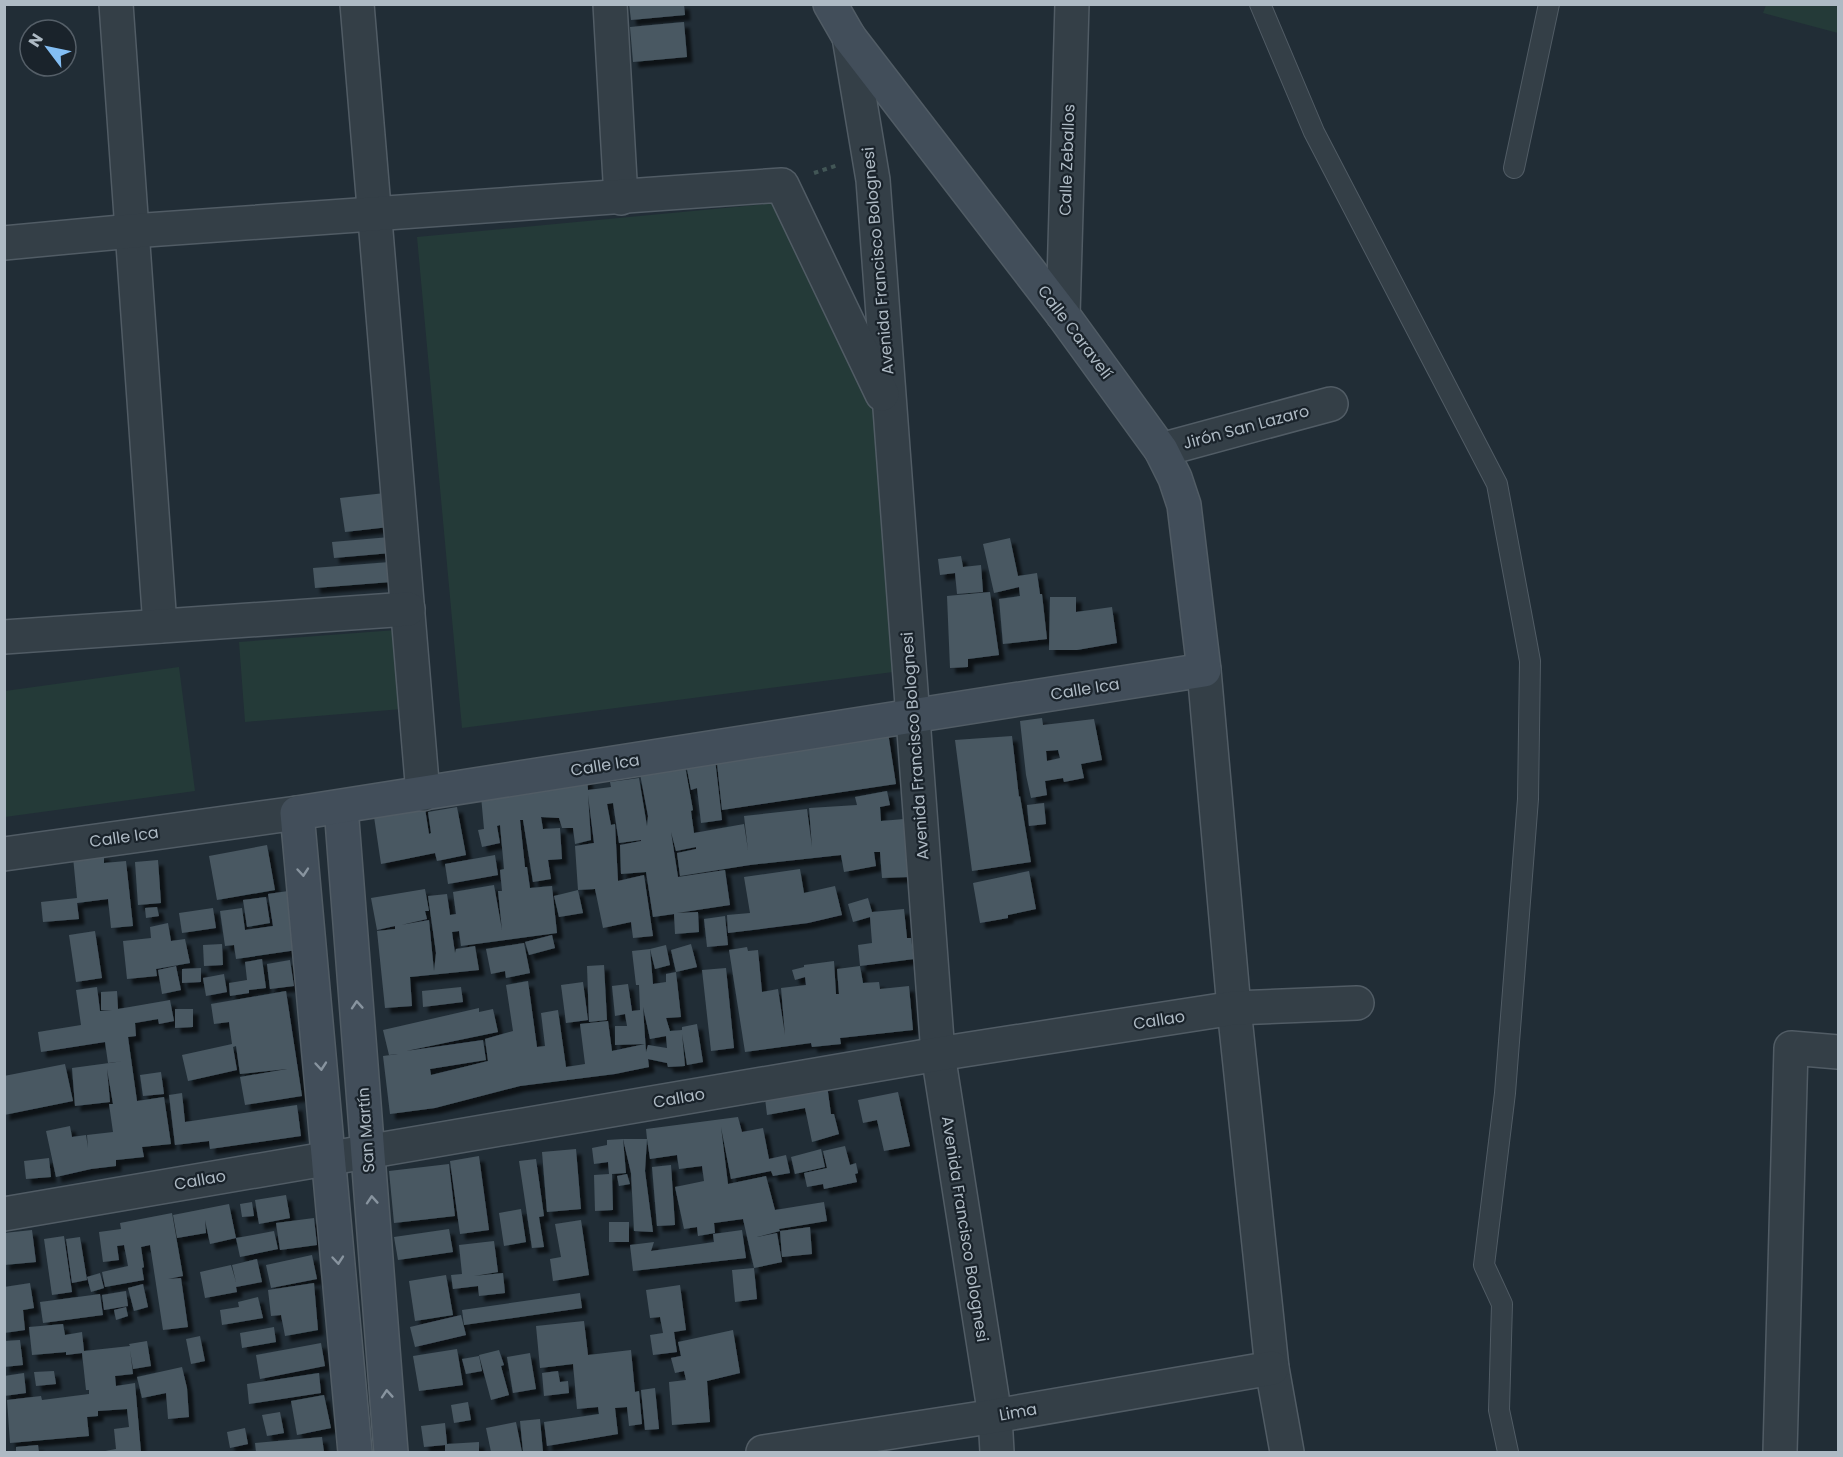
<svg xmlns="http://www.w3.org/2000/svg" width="1843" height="1457" viewBox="0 0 1843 1457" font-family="Poppins,sans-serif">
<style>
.green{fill:#243a38}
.building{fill:#495862;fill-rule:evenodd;filter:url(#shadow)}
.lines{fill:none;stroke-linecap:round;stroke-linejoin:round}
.lane-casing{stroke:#515c65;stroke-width:22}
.street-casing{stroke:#515c65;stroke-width:36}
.secondary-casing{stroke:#515c65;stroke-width:36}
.path{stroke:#425656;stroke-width:4;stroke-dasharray:4.5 4.5;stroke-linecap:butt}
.lane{stroke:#343f47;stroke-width:20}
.street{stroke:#343f47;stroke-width:33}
.secondary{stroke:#424e5a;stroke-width:33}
.oneway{stroke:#88949f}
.labels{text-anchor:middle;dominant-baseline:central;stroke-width:4.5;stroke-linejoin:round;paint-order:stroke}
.street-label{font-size:16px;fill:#aebac4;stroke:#1a232b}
</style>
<defs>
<filter id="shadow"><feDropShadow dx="5.5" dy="5.5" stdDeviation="1.5" flood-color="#0009"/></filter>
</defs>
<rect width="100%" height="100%" fill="#212d36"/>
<g class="green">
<polygon points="1766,5 1838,5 1838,33 1763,13"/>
<polygon points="776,203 875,413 893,672 462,728 417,237"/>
<polygon points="396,630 402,709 245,722 239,642"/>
<polygon points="179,667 195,791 5,817 5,691"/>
</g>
<g class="building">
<polygon points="629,4 684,4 685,15 631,20"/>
<polygon points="684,22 687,57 633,62 630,27"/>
<polygon points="385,493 389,527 345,532 340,498"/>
<polygon points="390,537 391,553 334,558 332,542"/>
<polygon points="1010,538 1018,576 1037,573 1040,594 1042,594 1047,639 1003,644 999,599 1020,596 1019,587 994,593 983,544"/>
<polygon points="961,556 963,567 981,565 983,592 957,594 955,573 940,575 938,559"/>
<polygon points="390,562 391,582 315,588 313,568"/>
<polygon points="990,592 999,655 968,659 968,667 950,668 947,596"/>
<polygon points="1050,597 1076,597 1076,612 1112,607 1117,643 1077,650 1049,650"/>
<path d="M1042,718L1043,725L1094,719L1102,760L1081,764L1084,778L1064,782L1063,778L1045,781L1047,795L1031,798L1026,775L1020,721ZM1058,750L1060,758L1047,761L1046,751Z"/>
<polygon points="887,726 896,784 722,810 716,754"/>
<polygon points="1012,736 1019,797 1020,796 1031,862 972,871 955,740"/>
<polygon points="715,759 722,820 701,823 697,788 691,790 686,764"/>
<polygon points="685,766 693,810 691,811 694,833 744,824 748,850 744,816 807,809 812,847 809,808 857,805 855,797 887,791 890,805 880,807 881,821 904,819 909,877 882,878 880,852 874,852 876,866 844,872 841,855 750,865 680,876 677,853 696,849 696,847 676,851 671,832 678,877 725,870 730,905 677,913 698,912 699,932 675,934 674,914 653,917 646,872 621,874 620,845 641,841 641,840 619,843 613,803 607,804 611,825 615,824 618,881 644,875 653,936 633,938 631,922 603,928 595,889 578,890 575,846 594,843 588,795 591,840 575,844 573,828 562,828 559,818 541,817 543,829 560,828 562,859 548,860 551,879 533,882 523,820 520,820 525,867 527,867 530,888 552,886 557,933 461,946 459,931 452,932 455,953 456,949 475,946 479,970 410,977 412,1006 385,1008 377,931 395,929 395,926 377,930 371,898 425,889 429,911 425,911 427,919 401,925 429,920 434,971 436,953 428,896 447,894 450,915 456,914 453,892 494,885 502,930 498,891 502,891 500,870 504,869 500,825 497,826 500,843 482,847 478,830 484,829 481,796 587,777 588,790 611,787 610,782 639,778 647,826 648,816 640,774"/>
<polygon points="424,802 429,834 431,833 428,812 457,807 466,855 437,861 435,853 381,864 373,810"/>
<polygon points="1044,803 1046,824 1029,826 1027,805"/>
<polygon points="267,845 275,890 217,900 209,856"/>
<polygon points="104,854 104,863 126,861 133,926 111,928 108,899 77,903 79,919 43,922 41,902 77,898 73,857"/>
<polygon points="495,855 498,875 448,884 445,864"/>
<polygon points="158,860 161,903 138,905 135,862"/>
<polygon points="800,869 804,893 835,886 842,915 808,923 728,933 727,915 750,913 744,877"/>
<polygon points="1029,871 1036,909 1008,915 1008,918 980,923 973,883"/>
<polygon points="578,890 583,913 559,917 554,896"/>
<polygon points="288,891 297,950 236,959 234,945 225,946 220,911 242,908 245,930 273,926 268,894"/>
<polygon points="266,897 270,923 247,927 243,900"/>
<polygon points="868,898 872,912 904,909 907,938 911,938 914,959 860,966 858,945 872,943 870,917 853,922 848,904"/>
<polygon points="157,907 159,916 146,918 145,908"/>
<polygon points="213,908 216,928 182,933 179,913"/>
<polygon points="725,916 728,945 707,947 704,919"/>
<polygon points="168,923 171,941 185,939 190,963 156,969 157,976 127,979 123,941 151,938 150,927"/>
<polygon points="95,931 102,978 76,982 69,935"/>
<polygon points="552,935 555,948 529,955 525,942"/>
<polygon points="524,943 530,973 506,978 505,971 491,974 486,949"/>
<polygon points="222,944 223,965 204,966 203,945"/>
<path d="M691,944L697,967L676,972L681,1017L666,1018L670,1031L682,1030V1027L697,1024L703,1062L687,1065L682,1034L685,1066L668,1067L667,1063L648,1059L649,1067L615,1074L520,1086L435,1108L390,1114L383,1056L398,1054L389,1055L383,1030L479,1008V1012L493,1009L498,1032L406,1051L483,1040L486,1060L430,1069L431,1075L488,1061L485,1039L513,1031L506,985L528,981L537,1047L545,1046L541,1013L558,1010L566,1067L585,1064L580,1024L608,1021L612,1051L645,1044L615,1045V1026H627L625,1014L615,1016L612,986L628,984L632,1011L640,1010L639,985H636L632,951L650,949L653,984L666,982V974L676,972L671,950ZM643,1007L650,1039L666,1036L667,1048L648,1045L646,1052Z"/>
<polygon points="666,945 670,965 655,969 650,949"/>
<polygon points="747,947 748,951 758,950 762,992 778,989 785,1035 781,988 806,985 805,977 795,980 792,970 804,967 804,965 834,961 836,994 839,994 837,969 860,966 863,983 879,982 880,989 909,986 913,1030 840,1038 841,1044 812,1047 811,1043 745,1052 729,950"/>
<polygon points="262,959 266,988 249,990 249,993 230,996 229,983 247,980 245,962"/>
<polygon points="290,960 294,986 270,989 267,964"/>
<polygon points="604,965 607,1020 589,1022 587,966"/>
<polygon points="176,966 181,990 162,994 158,970"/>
<polygon points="201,968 201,982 182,983 182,969"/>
<polygon points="726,968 734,1048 711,1051 702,970"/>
<polygon points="224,974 227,992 206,996 203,978"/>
<polygon points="583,982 588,1020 566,1023 561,985"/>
<polygon points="97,987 100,1011 112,1010 101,1010 101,992 117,991 118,1009 170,1000 174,1021 159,1024 158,1019 135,1023 136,1036 128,1037 137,1101 164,1097 171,1144 142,1147 144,1157 116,1160 116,1166 91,1169 56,1177 46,1131 70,1126 72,1137 86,1135 88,1148 87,1135 113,1132 109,1104 113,1104 107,1069 110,1102 75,1106 72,1068 124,1061 108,1063 105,1042 41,1052 38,1032 81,1025 76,990"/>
<polygon points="461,987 463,1002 423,1007 422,991"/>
<polygon points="286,991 302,1096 245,1105 240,1077 287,1069 240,1074 236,1046 233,1047 237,1070 188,1081 182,1055 232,1044 229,1022 214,1024 211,1004"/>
<polygon points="175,1009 193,1009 193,1027 175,1028"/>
<polygon points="65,1064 73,1101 4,1115 4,1076"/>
<polygon points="161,1072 164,1094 143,1096 140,1075"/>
<polygon points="827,1085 831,1114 834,1114 839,1134 812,1142 805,1108 767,1115 765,1098"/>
<polygon points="898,1092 910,1146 884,1151 877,1120 863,1123 858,1100"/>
<polygon points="182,1093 185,1122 297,1105 301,1136 210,1149 209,1141 175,1145 169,1095"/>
<polygon points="738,1117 742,1132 763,1128 769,1159 786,1155 790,1173 773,1176 771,1171 731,1179 721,1127 728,1184 766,1176 775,1210 824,1202 827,1221 779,1229 780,1231 810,1227 812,1254 782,1257 780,1231 757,1237 777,1233 782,1262 754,1268 743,1219 714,1223 715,1233 698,1236 697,1227 684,1229 675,1187 704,1181 702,1166 679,1169 677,1155 650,1159 647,1139 645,1171 653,1232 634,1231 631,1173 623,1139 647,1139 646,1129"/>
<polygon points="623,1139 626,1173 612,1174 613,1210 595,1211 594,1175 609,1174 608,1162 594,1164 592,1148 607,1145 607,1140"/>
<polygon points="845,1146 850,1165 856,1163 858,1173 855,1174 857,1182 824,1189 823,1184 807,1187 804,1173 827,1168 823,1151"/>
<polygon points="576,1149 581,1209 547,1212 542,1152"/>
<polygon points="821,1149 825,1167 795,1174 791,1157"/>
<polygon points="479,1156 489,1230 460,1234 450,1161"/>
<polygon points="49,1158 51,1177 26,1179 24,1161"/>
<polygon points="536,1159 544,1216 539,1217 544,1247 532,1248 519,1161"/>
<polygon points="449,1164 455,1216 394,1223 389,1171"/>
<polygon points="671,1165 675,1225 657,1226 652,1167"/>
<polygon points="627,1174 630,1184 619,1186 617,1176"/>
<polygon points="286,1195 290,1218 259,1224 255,1200"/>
<polygon points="252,1202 254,1216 242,1217 240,1204"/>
<polygon points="229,1204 236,1238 210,1244 205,1220 206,1233 177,1238 173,1215"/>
<polygon points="521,1209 526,1242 504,1246 499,1213"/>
<polygon points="172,1213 183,1276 168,1279 181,1278 188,1327 163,1330 150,1245 141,1247 144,1267 142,1268 144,1280 105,1287 102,1272 128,1266 124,1245 117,1246 119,1260 103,1262 99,1232 121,1229 120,1223"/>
<polygon points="314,1218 317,1245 280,1250 276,1223"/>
<polygon points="581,1220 589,1275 553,1281 550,1259 561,1257 555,1224"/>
<rect x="609" y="1222" width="20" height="20"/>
<polygon points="449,1229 453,1252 398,1260 394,1237"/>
<polygon points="32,1230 36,1262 4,1265 4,1233"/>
<polygon points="742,1230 746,1258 633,1271 630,1245 654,1242 651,1251 714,1242 713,1234"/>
<polygon points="274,1231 278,1249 240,1257 236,1238"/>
<polygon points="64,1236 72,1292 52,1295 44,1239"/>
<polygon points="80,1237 87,1280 72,1283 66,1239"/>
<polygon points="494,1241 498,1272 474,1276 503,1273 505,1293 479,1296 478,1286 453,1289 451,1275 462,1274 459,1245"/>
<polygon points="312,1255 317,1279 271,1288 266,1265"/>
<polygon points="257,1259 262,1282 236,1287 237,1292 205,1298 200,1272 231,1265 236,1282 232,1265"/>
<polygon points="754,1268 757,1299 735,1302 732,1270"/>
<polygon points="100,1273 104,1288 91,1292 87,1277"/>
<polygon points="446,1275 453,1315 415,1321 409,1281"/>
<polygon points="30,1283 34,1308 23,1310 25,1330 4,1333 4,1287"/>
<polygon points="314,1283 318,1330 285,1336 281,1315 271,1316 268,1290"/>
<polygon points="143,1284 148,1307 134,1311 128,1288"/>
<polygon points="680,1285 686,1330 674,1332 677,1352 653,1355 650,1335 663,1333 660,1317 650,1318 646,1290"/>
<polygon points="126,1291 128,1306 104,1310 102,1295"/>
<polygon points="580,1293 582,1308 464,1325 462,1310"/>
<polygon points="100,1294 103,1315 43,1323 40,1302"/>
<polygon points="258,1297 263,1318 222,1325 220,1310 239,1307 238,1302"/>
<polygon points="126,1307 128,1316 116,1320 114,1310"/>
<polygon points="461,1315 466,1335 415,1347 410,1327"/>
<polygon points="584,1321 588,1355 631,1350 635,1392 639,1391 642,1424 629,1426 627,1407 615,1408 618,1434 547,1446 544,1422 599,1414 598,1407 577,1409 573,1364 540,1368 536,1326"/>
<polygon points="63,1324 65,1335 82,1332 84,1351 130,1346 129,1344 147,1341 151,1366 133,1369 130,1350 133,1374 115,1376 116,1386 135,1383 141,1452 100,1452 116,1449 114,1429 129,1427 127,1409 98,1411 98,1416 87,1417 89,1436 10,1443 7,1400 41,1396 42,1400 89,1394 89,1390 86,1390 82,1353 66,1355 66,1352 32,1355 29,1327"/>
<polygon points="274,1327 276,1342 242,1348 240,1333"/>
<polygon points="733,1330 740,1373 707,1381 710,1422 672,1425 669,1382 686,1380 684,1371 675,1373 671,1358 681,1356 678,1342"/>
<polygon points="200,1336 205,1361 191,1364 186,1339"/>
<polygon points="20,1340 23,1365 4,1367 4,1341"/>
<polygon points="321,1343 325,1366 260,1379 256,1355"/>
<polygon points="457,1349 463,1385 419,1391 413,1356"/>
<polygon points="499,1350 504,1365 501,1366 509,1395 491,1400 479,1355"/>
<polygon points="530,1353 536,1389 513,1393 507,1357"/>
<polygon points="479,1356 482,1371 466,1374 462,1359"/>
<polygon points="182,1367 187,1388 189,1417 168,1419 166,1393 142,1398 137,1377"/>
<polygon points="54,1371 56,1384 36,1386 34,1372"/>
<polygon points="558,1371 560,1382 568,1381 569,1393 544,1396 542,1373"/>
<polygon points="24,1373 26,1393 4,1396 4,1376"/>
<polygon points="319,1373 321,1393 249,1404 247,1384"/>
<polygon points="655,1388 659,1429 645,1430 641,1390"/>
<polygon points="324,1395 331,1428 297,1435 291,1401"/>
<polygon points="468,1402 471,1420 454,1423 451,1405"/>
<polygon points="280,1412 284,1433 267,1436 262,1415"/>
<polygon points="540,1419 543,1452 523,1452 520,1421"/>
<polygon points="516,1422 522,1452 491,1452 486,1428"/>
<polygon points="445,1423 447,1444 479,1442 479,1452 445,1452 445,1445 424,1447 421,1426"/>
<polygon points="245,1428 248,1444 230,1448 227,1432"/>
<polygon points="322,1437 324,1452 256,1452 255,1443"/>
<polygon points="38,1445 39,1452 16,1452 16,1447"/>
</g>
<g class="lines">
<g class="lane-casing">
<g id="lane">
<polyline points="1260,4 1314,132 1497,484 1530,661 1528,799 1505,1093 1484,1265 1502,1304 1499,1410 1508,1452"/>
<polyline points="1514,168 1549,4"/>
</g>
</g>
<g class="street-casing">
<g id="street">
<polyline points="116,4 160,626"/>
<polyline points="357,4 423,794"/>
<polyline points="610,4 621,198"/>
<polyline points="849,37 873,180 938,1054 995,1416 997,1452"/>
<polyline points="4,243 132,231 782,185 882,394"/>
<polyline points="1063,315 1072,4"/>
<polyline points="1161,450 1331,404"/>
<polyline points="4,637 408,609"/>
<polyline points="1204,670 1234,1008 1272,1368 1287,1452"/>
<polyline points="4,854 297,813"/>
<polyline points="4,1214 938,1054 1234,1008 1357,1003"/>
<polyline points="763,1452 995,1416 1272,1368"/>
<polyline points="1780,1452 1791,1048 1838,1052"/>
</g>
</g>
<g class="secondary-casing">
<g id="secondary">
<polyline points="341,807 391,1452"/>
<polyline points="355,1452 297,813 1204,670 1184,505 1175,478 1161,450 1063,315 849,37 830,4"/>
</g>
</g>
<polyline class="path" points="814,173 838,165"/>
<use href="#lane" class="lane"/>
<use href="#street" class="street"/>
<use href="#secondary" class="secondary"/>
</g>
<defs><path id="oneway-chevron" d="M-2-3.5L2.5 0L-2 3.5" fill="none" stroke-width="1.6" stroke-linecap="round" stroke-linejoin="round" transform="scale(1.5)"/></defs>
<g class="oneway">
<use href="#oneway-chevron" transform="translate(303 872) rotate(85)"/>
<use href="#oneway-chevron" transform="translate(357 1005) rotate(-94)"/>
<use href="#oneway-chevron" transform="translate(321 1066) rotate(85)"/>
<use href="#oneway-chevron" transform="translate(372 1200) rotate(-94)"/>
<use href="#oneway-chevron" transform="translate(338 1260) rotate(85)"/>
<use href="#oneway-chevron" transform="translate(387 1394) rotate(-94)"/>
</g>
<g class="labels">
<g class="street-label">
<text transform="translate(1067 160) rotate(-88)">Calle Zeballos</text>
<text transform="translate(878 261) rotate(-95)">Avenida Francisco Bolognesi</text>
<text transform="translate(1075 332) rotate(53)">Calle Caravelí</text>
<text transform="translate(1246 427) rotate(-15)">Jirón San Lazaro</text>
<text transform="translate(1085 689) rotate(-9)">Calle Ica</text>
<text transform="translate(915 746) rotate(-94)">Avenida Francisco Bolognesi</text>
<text transform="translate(605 765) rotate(-9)">Calle Ica</text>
<text transform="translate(124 837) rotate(-8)">Calle Ica</text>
<text transform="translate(1159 1020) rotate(-9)">Callao</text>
<text transform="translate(679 1098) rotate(-10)">Callao</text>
<text transform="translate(366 1130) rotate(-94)">San Martín</text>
<text transform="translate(200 1180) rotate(-10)">Callao</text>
<text transform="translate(965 1229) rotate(81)">Avenida Francisco Bolognesi</text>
<text transform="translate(1018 1412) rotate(-10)">Lima</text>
</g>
</g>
<rect width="1843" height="1457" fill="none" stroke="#aebac4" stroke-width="12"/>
<g transform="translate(48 48) rotate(302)"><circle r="28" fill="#1a232b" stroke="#555f68" stroke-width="1.5"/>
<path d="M0-4.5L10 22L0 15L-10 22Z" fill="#83bef4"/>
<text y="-9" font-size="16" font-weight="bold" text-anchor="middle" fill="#aebac4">N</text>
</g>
</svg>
